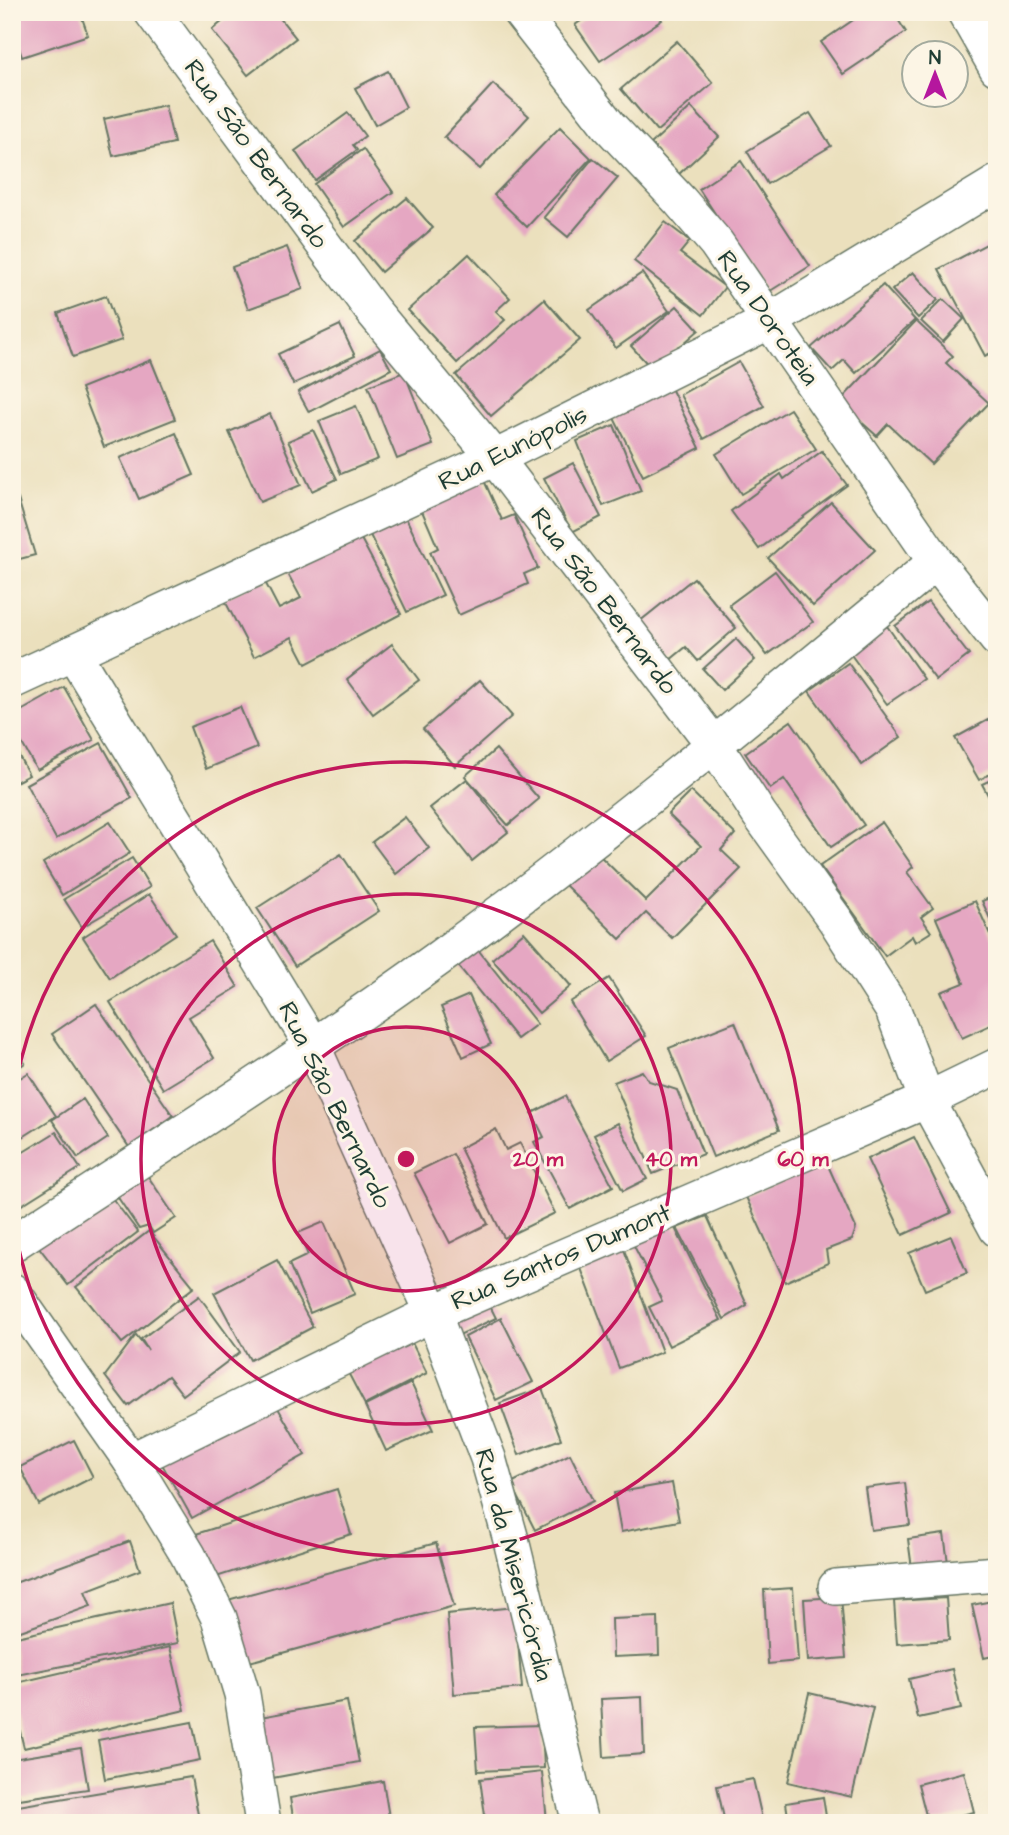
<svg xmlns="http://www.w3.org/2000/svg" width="1009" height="1835" viewBox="0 0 1009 1835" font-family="'Architects Daughter',sans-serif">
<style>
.building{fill:#e5a7c2}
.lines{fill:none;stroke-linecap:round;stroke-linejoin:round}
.minor-casing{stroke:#667664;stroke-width:38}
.minor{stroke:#fff;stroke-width:35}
.ring{fill:none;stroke:#c2185b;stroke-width:3.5}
.labels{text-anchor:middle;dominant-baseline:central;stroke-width:6;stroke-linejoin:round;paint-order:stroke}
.street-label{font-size:26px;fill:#1f3d34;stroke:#fcf5e5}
.centre{fill:#c2185b;stroke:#fcf5e5;stroke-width:3.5}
.ring-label{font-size:21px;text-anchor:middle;font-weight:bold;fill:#c2185b;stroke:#fcf5e5;stroke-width:6;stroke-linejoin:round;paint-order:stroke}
</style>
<rect width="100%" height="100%" fill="#fcf5e5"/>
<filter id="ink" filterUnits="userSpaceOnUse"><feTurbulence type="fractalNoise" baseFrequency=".0143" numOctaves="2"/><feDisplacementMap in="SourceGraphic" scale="14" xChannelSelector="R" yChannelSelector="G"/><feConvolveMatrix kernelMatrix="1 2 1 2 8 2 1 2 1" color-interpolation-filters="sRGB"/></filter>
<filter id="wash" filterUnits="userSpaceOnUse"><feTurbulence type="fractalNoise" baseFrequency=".00686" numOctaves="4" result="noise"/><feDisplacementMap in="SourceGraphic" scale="28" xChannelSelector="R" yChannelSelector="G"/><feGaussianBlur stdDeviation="1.57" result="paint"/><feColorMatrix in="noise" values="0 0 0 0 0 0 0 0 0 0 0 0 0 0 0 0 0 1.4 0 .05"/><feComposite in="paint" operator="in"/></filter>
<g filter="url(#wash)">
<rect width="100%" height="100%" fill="#ebe0bd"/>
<g id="blocks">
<g class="building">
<polygon points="12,12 80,12 88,35 22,57 12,27"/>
<polygon points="234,12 275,12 296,38 248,75 212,30"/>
<polygon points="594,12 656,12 662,20 600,61 575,25"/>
<polygon points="865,12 893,12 906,32 843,74 821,42"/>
<polygon points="677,41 713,83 657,131 621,89"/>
<polygon points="388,71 406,107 375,125 355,88"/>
<polygon points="493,84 529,116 480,169 444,137"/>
<polygon points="165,105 174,143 113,156 104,119"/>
<polygon points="691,107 719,137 679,174 651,144"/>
<polygon points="348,113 365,136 353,145 357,150 315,180 295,151"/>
<polygon points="810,113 831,146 767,184 747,151"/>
<polygon points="560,127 591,158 527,227 494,195"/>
<polygon points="363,149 393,192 344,227 314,184"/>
<polygon points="593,158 618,178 568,237 544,217"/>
<polygon points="741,161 810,266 767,293 699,189"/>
<polygon points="407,198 433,228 381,272 355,241"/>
<polygon points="665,222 690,241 680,253 725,287 703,315 634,261"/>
<polygon points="992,241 997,249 997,350 985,356 939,269"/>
<polygon points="287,247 303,289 248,309 232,267"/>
<polygon points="469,254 510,298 496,311 505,320 457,363 408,310"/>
<polygon points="913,272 938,300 918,318 892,290"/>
<polygon points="642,273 669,311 616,348 589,310"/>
<polygon points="883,285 915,320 856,373 844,360 832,371 811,348"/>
<polygon points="106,296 122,340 73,357 58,313"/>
<polygon points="544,299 580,340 491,416 456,375"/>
<polygon points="943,299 964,319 943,342 921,321"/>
<polygon points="677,306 699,330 653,370 631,346"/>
<polygon points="916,321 953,356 946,363 989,403 931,464 888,424 877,436 839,402"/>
<polygon points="340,325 355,356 293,384 278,354"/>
<polygon points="380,349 391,369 309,412 298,392"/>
<polygon points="151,360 175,419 104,447 81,388"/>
<polygon points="739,362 764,406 704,439 680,395"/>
<polygon points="404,372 433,445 397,459 368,386"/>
<polygon points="670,386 700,448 643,476 612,414"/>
<polygon points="356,406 378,459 341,474 319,421"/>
<polygon points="790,409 816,449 741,494 716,454"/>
<polygon points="270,414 301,485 260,502 229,432"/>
<polygon points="614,425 641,491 603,506 577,441"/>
<polygon points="313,430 337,479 312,491 288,441"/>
<polygon points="176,433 194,475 139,499 120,458"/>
<polygon points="822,451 847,485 759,549 731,511 781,474 784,479"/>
<polygon points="573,463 601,517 572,532 544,478"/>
<polygon points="482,476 502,520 514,515 538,568 524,574 528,584 459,615 430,552 438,548 419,504"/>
<polygon points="18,499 35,555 12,561 12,501"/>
<polygon points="831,502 875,550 813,606 768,558"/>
<polygon points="406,518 443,595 407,612 370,535"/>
<polygon points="360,537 401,614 306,664 292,637 254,657 224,599 263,578 279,609 301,598 288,574"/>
<polygon points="775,571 813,622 767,655 729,605"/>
<polygon points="694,578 736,628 698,661 686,647 670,660 639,622"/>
<polygon points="928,602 969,655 936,680 895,626"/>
<polygon points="887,626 924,679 887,704 849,652"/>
<polygon points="736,639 755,660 722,690 703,669"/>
<polygon points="392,644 419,680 373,714 347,679"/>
<polygon points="848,663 901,737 862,765 809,691"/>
<polygon points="480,680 512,716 455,766 423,729"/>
<polygon points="64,687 94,740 37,770 12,726 12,716"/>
<polygon points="240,707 257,748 206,769 190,727"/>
<polygon points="997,715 997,770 979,780 955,738"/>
<polygon points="791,721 864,825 831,847 784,779 770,789 745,753"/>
<polygon points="12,743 29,775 12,784"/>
<polygon points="101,743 132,798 56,839 26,784"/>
<polygon points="496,749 539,799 508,825 465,776"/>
<polygon points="997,777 997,812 982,784"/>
<polygon points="467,779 508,832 472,861 430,808"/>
<polygon points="691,791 735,834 721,850 741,869 672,938 646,913 620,939 565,885 597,853 646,901 701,846 668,814"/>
<polygon points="405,817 429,848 396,874 372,842"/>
<polygon points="110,822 130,853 62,895 43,863"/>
<polygon points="882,822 913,867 907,872 933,908 921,917 931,932 915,942 912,936 885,956 820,866"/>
<polygon points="341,854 379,911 295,966 257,908"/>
<polygon points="132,858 150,887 82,927 64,899"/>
<polygon points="149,894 176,934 110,978 83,937"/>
<polygon points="997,895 997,934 982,901"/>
<polygon points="975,901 997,950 997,1022 962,1038 941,992 964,983 936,918"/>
<polygon points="524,932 571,986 539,1013 492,959"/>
<polygon points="210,941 238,987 189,1017 214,1058 163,1089 110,1002"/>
<polygon points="472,942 537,1024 517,1039 452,958"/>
<polygon points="609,978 646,1036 606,1061 570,1002"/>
<polygon points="469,995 491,1044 463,1057 441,1007"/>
<polygon points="96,1004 173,1116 129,1147 52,1034"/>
<polygon points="735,1022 779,1130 713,1157 669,1048"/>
<polygon points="12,1044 25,1063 12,1072"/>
<polygon points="642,1071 649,1081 677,1090 703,1154 653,1174 614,1082"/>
<polygon points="28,1073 56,1116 12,1144 12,1083"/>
<polygon points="565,1096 613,1186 570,1209 534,1142 544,1137 532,1113"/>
<polygon points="83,1099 108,1138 78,1158 52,1120"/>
<polygon points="618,1123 647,1179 623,1191 594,1135"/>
<polygon points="496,1129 506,1150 520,1143 555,1213 504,1238 460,1148"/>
<polygon points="56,1132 80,1168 12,1211 12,1159"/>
<polygon points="914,1137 951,1213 903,1235 867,1159"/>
<polygon points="453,1154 488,1224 450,1243 414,1173"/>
<polygon points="826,1161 856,1228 852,1240 826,1250 828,1263 785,1282 746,1197"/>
<polygon points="141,1166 176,1218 153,1233 149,1226 139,1229 111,1187"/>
<polygon points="106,1190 138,1232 68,1285 35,1242"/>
<polygon points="707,1216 747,1305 724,1319 677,1228"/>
<polygon points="324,1222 355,1294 310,1313 289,1264 308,1255 298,1233"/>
<polygon points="673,1224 721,1320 669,1346 649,1307 662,1301 633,1244"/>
<polygon points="149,1231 194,1287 122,1343 76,1287"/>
<polygon points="951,1236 967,1273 925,1290 909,1253"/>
<polygon points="623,1247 662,1352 619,1368 579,1263"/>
<polygon points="277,1260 313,1327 250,1360 214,1293"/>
<polygon points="199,1296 240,1352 183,1395 168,1376 128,1406 105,1376 136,1335 148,1350 141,1339"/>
<polygon points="485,1296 496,1318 457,1336 447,1314"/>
<polygon points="501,1318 533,1382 496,1400 465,1337"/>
<polygon points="405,1329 427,1373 365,1405 342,1361"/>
<polygon points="411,1383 433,1430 386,1451 365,1406"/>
<polygon points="542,1388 561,1439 519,1455 500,1403"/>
<polygon points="270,1394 305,1455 192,1518 158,1457"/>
<polygon points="74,1440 93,1477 39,1505 20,1467"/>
<polygon points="570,1454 593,1501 535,1530 511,1483"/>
<polygon points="672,1483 679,1521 621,1532 614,1493"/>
<polygon points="905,1483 910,1525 871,1530 865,1488"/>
<polygon points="337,1489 351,1534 210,1579 196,1534"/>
<polygon points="944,1534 949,1570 913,1576 908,1539"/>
<polygon points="130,1541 140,1570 85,1591 91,1606 12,1634 12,1584"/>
<polygon points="436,1543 454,1606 242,1664 224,1601"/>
<polygon points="793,1588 798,1661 768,1664 764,1590"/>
<polygon points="841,1597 846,1658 808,1661 804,1599"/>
<polygon points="946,1598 949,1640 897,1644 894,1601"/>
<polygon points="997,1600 997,1655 984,1658 972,1605"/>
<polygon points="170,1603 178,1643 17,1675 12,1638"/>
<polygon points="515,1607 522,1688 454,1694 447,1614"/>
<polygon points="658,1617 659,1655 613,1657 612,1619"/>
<polygon points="170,1647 185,1710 24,1748 12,1699 12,1684"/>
<polygon points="952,1669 961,1709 918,1718 909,1679"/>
<polygon points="809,1693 873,1708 852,1797 788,1782"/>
<polygon points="642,1697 644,1754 604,1757 601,1699"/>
<polygon points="347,1701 359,1762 267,1779 255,1718"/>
<polygon points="192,1722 200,1760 105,1779 98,1740"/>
<polygon points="542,1725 544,1768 478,1771 475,1727"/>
<polygon points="81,1748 88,1789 19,1799 12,1759"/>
<polygon points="542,1772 547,1821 486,1823 480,1779"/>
<polygon points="964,1772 974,1812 928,1823 918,1784"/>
<polygon points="191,1777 199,1820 179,1823 12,1823 12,1807"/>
<polygon points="753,1779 763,1823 725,1823 717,1786"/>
<polygon points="383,1781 390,1823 294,1823 290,1798"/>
<polygon points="823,1797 827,1823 789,1823 786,1803"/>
</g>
</g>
</g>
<g filter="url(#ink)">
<use href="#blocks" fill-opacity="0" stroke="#667664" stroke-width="2"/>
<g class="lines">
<g class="minor-casing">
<g id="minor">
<polyline points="152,12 372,310 495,458 715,746 759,814 836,921 893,1010 927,1100 997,1229"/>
<polyline points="520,12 609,126 680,201 716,243 936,562 997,639"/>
<polyline points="965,12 997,68"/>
<polyline points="73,653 312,1045 433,1313 488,1458 511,1540 580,1823"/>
<polyline points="12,681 495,458 770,321 997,183"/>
<path d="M12,1244C155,1150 301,1058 439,958C610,833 773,697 936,562"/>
<polyline points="12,1291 131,1461 188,1555 219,1618 242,1694 263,1823"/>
<polyline points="131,1461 433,1313 927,1100 997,1066"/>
<polyline points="836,1587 997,1574"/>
</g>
</g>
<use href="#minor" class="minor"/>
</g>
</g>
<circle cx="406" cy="1159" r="132" fill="#c2185b" fill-opacity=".12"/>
<g class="ring">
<circle cx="406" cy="1159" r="132"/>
<circle cx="406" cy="1159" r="265"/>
<path d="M12 1107A397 397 0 1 1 12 1211"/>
</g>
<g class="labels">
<g class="street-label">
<text transform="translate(256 154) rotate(54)">Rua São Bernardo</text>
<text transform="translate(768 318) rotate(55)">Rua Doroteia</text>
<text transform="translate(513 448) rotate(-26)">Rua Eunópolis</text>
<text transform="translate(604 601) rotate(53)">Rua São Bernardo</text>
<text transform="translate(335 1105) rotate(64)">Rua São Bernardo</text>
<text transform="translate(561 1257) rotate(-23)">Rua Santos Dumont</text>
<text transform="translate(514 1565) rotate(75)">Rua da Misericórdia</text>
</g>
</g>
<circle cx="406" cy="1159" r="10" class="centre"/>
<g class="ring-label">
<text x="538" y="1166">20 m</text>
<text x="671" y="1166">40 m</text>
<text x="803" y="1166">60 m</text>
</g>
<rect width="1009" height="1835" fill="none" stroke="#fcf5e5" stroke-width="42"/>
<g transform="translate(935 74)"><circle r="33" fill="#fcf5e5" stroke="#a4ab9e" stroke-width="2"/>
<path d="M0-5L12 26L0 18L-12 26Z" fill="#b5179e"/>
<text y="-10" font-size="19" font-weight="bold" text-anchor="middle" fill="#1f3d34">N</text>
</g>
</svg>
